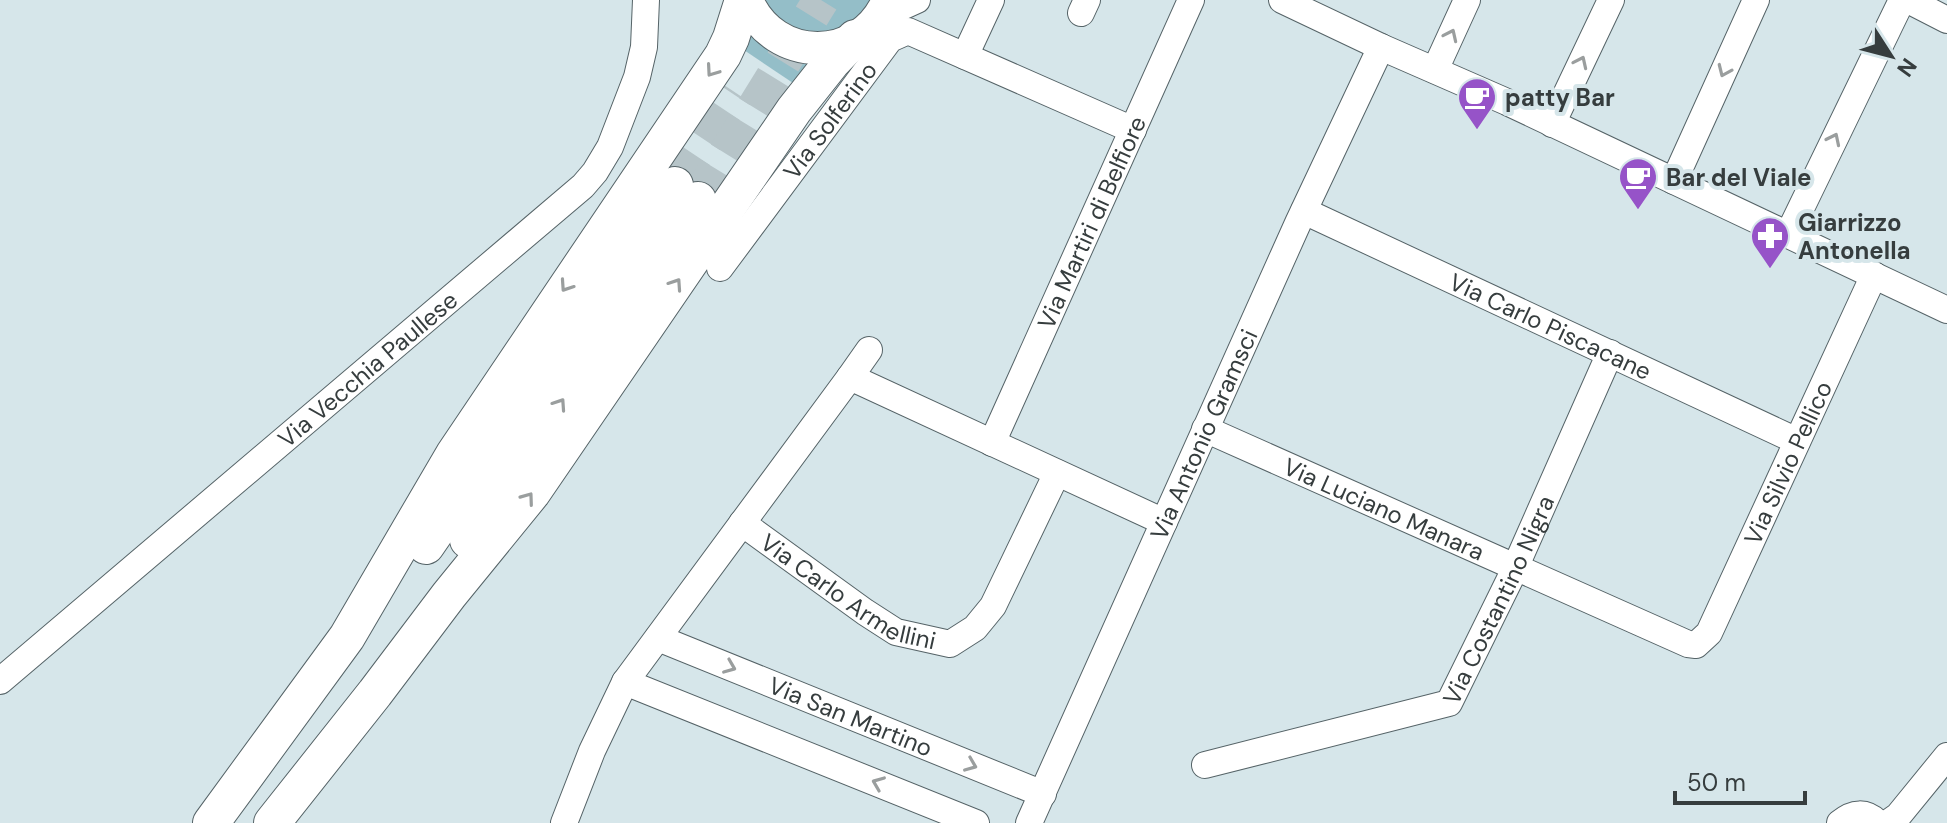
<svg xmlns="http://www.w3.org/2000/svg" width="1947" height="823" viewBox="0 0 1947 823" font-family="'DM Sans',sans-serif">
<style>
.green{fill:#94bec8}
.lines{fill:none;stroke-linecap:round;stroke-linejoin:round}
.highway-tunnel{stroke:#b6c4c8;stroke-width:36;stroke-dasharray:36 18;stroke-linecap:butt}
.minor-casing{stroke:#556367;stroke-width:28}
.major-casing{stroke:#556367;stroke-width:34}
.highway-casing{stroke:#556367;stroke-width:38}
.minor{stroke:#fff;stroke-width:26}
.major{stroke:#fff;stroke-width:32}
.highway{stroke:#fff;stroke-width:36}
.oneway{stroke:#9a9e9e}
.labels{text-anchor:middle;dominant-baseline:central;stroke-width:8;stroke-linejoin:round;paint-order:stroke}
.poi-label{font-size:24px;font-weight:bold;fill:#363d3e;stroke:#d6e6ea;text-anchor:start}
.street-label{font-size:24px;fill:#363d3e;stroke:#d6e6ea}
</style>
<rect width="100%" height="100%" fill="#d6e6ea"/>
<g class="green">
<polygon points="761,0 874,0 861,18 822,36 781,25"/>
<polygon points="744,27 814,62 799,87 738,46"/>
</g>
<g class="lines">
<g class="highway-tunnel">
<polyline points="675,185 736,93"/>
<polyline points="698,200 821,0"/>
</g>
<g class="minor-casing">
<g id="minor">
<polyline points="1282,0 1381,47 1507,102 1947,310"/>
<polyline points="1908,0 1947,20"/>
<polyline points="1081,13 1087,0"/>
<polyline points="874,24 895,10 917,0"/>
<polyline points="965,56 991,0"/>
<polyline points="1435,70 1467,0"/>
<polyline points="1552,124 1611,0"/>
<polyline points="1674,181 1756,0"/>
<path id="s1" d="M1304,211L1797,441"/>
<polyline points="1788,235 1902,0"/>
<path id="s2" d="M720,268L890,39L908,31L1133,130"/>
<polyline points="850,377 869,350"/>
<path id="s3" d="M1205,429L1688,644L1696,645L1709,633L1874,275"/>
<path id="s4" d="M992,443L1191,0"/>
<path id="s5" d="M742,523L865,612L896,632L950,644L975,628L993,606L1057,473"/>
<path id="s6" d="M658,638L1043,794"/>
<path id="s7" d="M0,681L583,186L595,172L610,147L637,77L644,47L646,0"/>
<polyline points="625,682 976,823"/>
<path id="s8" d="M1205,765L1449,703L1511,577L1610,353"/>
<polyline points="564,823 592,751 625,682 850,377 1164,522"/>
<path id="s9" d="M1029,823L1298,223L1381,47"/>
<path d="M1840,823C1853,812 1866,811 1878,823"/>
<polyline points="1888,823 1898,816 1947,756"/>
</g>
</g>
<g class="major-casing">
<path id="major" d="M747,0C774,64 861,64 888,0"/>
</g>
<g class="highway-casing">
<g id="highway">
<polyline points="468,540 698,200"/>
<polyline points="426,546 675,185"/>
<polyline points="211,823 347,637 454,454 723,55 731,38 743,0"/>
<polyline points="272,823 375,693 449,595 532,493 794,110 832,62 855,38"/>
</g>
</g>
<use href="#minor" class="minor"/>
<use href="#major" class="major"/>
<use href="#highway" class="highway"/>
</g>
<defs><path id="oneway-chevron" d="M-2-3.5L2.5 0L-2 3.5" fill="none" stroke-width="1.6" stroke-linecap="round" stroke-linejoin="round" transform="scale(2)"/></defs>
<g class="oneway">
<use href="#oneway-chevron" transform="translate(1451 35) rotate(-65)"/>
<use href="#oneway-chevron" transform="translate(1581 62) rotate(-65)"/>
<use href="#oneway-chevron" transform="translate(712 71) rotate(125)"/>
<use href="#oneway-chevron" transform="translate(1724 71) rotate(114)"/>
<use href="#oneway-chevron" transform="translate(1834 139) rotate(-64)"/>
<use href="#oneway-chevron" transform="translate(676 284) rotate(-56)"/>
<use href="#oneway-chevron" transform="translate(566 286) rotate(124)"/>
<use href="#oneway-chevron" transform="translate(560 404) rotate(-56)"/>
<use href="#oneway-chevron" transform="translate(528 498) rotate(-54)"/>
<use href="#oneway-chevron" transform="translate(730 667) rotate(22)"/>
<use href="#oneway-chevron" transform="translate(971 765) rotate(22)"/>
<use href="#oneway-chevron" transform="translate(878 783) rotate(-158)"/>
</g>
<defs>
<g id="cafe-pin" transform="scale(2)"><path d="M0 17L-7.5 6A9.5 9.5 0 1 1 7.5 6Z" fill="#9653c8" stroke="#d6e6ea"/><path d="M-5.5-4.5H6V0H3Q3 3.5 0 3.5H-2.5Q-5.5 3.5-5.5 0ZM3-3.2v2h1.7v-2ZM-6 4.5H4V6H-6Z" fill="#fff"/></g>
<g id="pharmacy-pin" transform="scale(2)"><path d="M0 17L-7.5 6A9.5 9.5 0 1 1 7.5 6Z" fill="#9653c8" stroke="#d6e6ea"/><path d="M-2-6h4v4h4v4h-4v4h-4v-4h-4v-4h4Z" fill="#fff"/></g>
</defs>
<g fill-rule="evenodd">
<use href="#cafe-pin" x="1477" y="97"/>
<use href="#cafe-pin" x="1638" y="177"/>
<use href="#pharmacy-pin" x="1770" y="236"/>
</g>
<g class="labels">
<g class="poi-label">
<text x="1505" y="97">patty Bar</text>
<text x="1666" y="177">Bar del Viale</text>
<text x="1798" y="222">Giarrizzo<tspan x="1798" dy="28">Antonella</tspan></text>
</g>
<g class="street-label">
<text stroke="none"><textPath href="#s2" startOffset="184">Via Solferino</textPath></text>
<text stroke="none"><textPath href="#s4" startOffset="242">Via Martiri di Belfiore</textPath></text>
<text stroke="none"><textPath href="#s1" startOffset="272">Via Carlo Piscacane</textPath></text>
<text stroke="none"><textPath href="#s7" startOffset="482">Via Vecchia Paullese</textPath></text>
<text stroke="none"><textPath href="#s9" startOffset="426">Via Antonio Gramsci</textPath></text>
<text stroke="none"><textPath href="#s3" startOffset="742">Via Silvio Pellico</textPath></text>
<text stroke="none"><textPath href="#s3" startOffset="196">Via Luciano Manara</textPath></text>
<text stroke="none"><textPath href="#s5" startOffset="128">Via Carlo Armellini</textPath></text>
<text stroke="none"><textPath href="#s8" startOffset="366">Via Costantino Nigra</textPath></text>
<text stroke="none"><textPath href="#s6" startOffset="208">Via San Martino</textPath></text>
</g>
</g>
<g transform="translate(1891 56) rotate(126)" stroke="#d6e6ea" stroke-width="6" paint-order="stroke">
<path d="M0-6L14 30L0 20L-14 30Z" fill="#363d3e"/>
<text y="-12" font-size="22" font-weight="bold" text-anchor="middle" fill="#363d3e">N</text>
</g>
<path d="M1675 791v12h130v-12" fill="none" stroke="#363d3e" stroke-width="4"/>
<text x="1687" y="791" font-size="24" fill="#363d3e" stroke="#d6e6ea" stroke-width="6" paint-order="stroke">50 m</text>
</svg>
